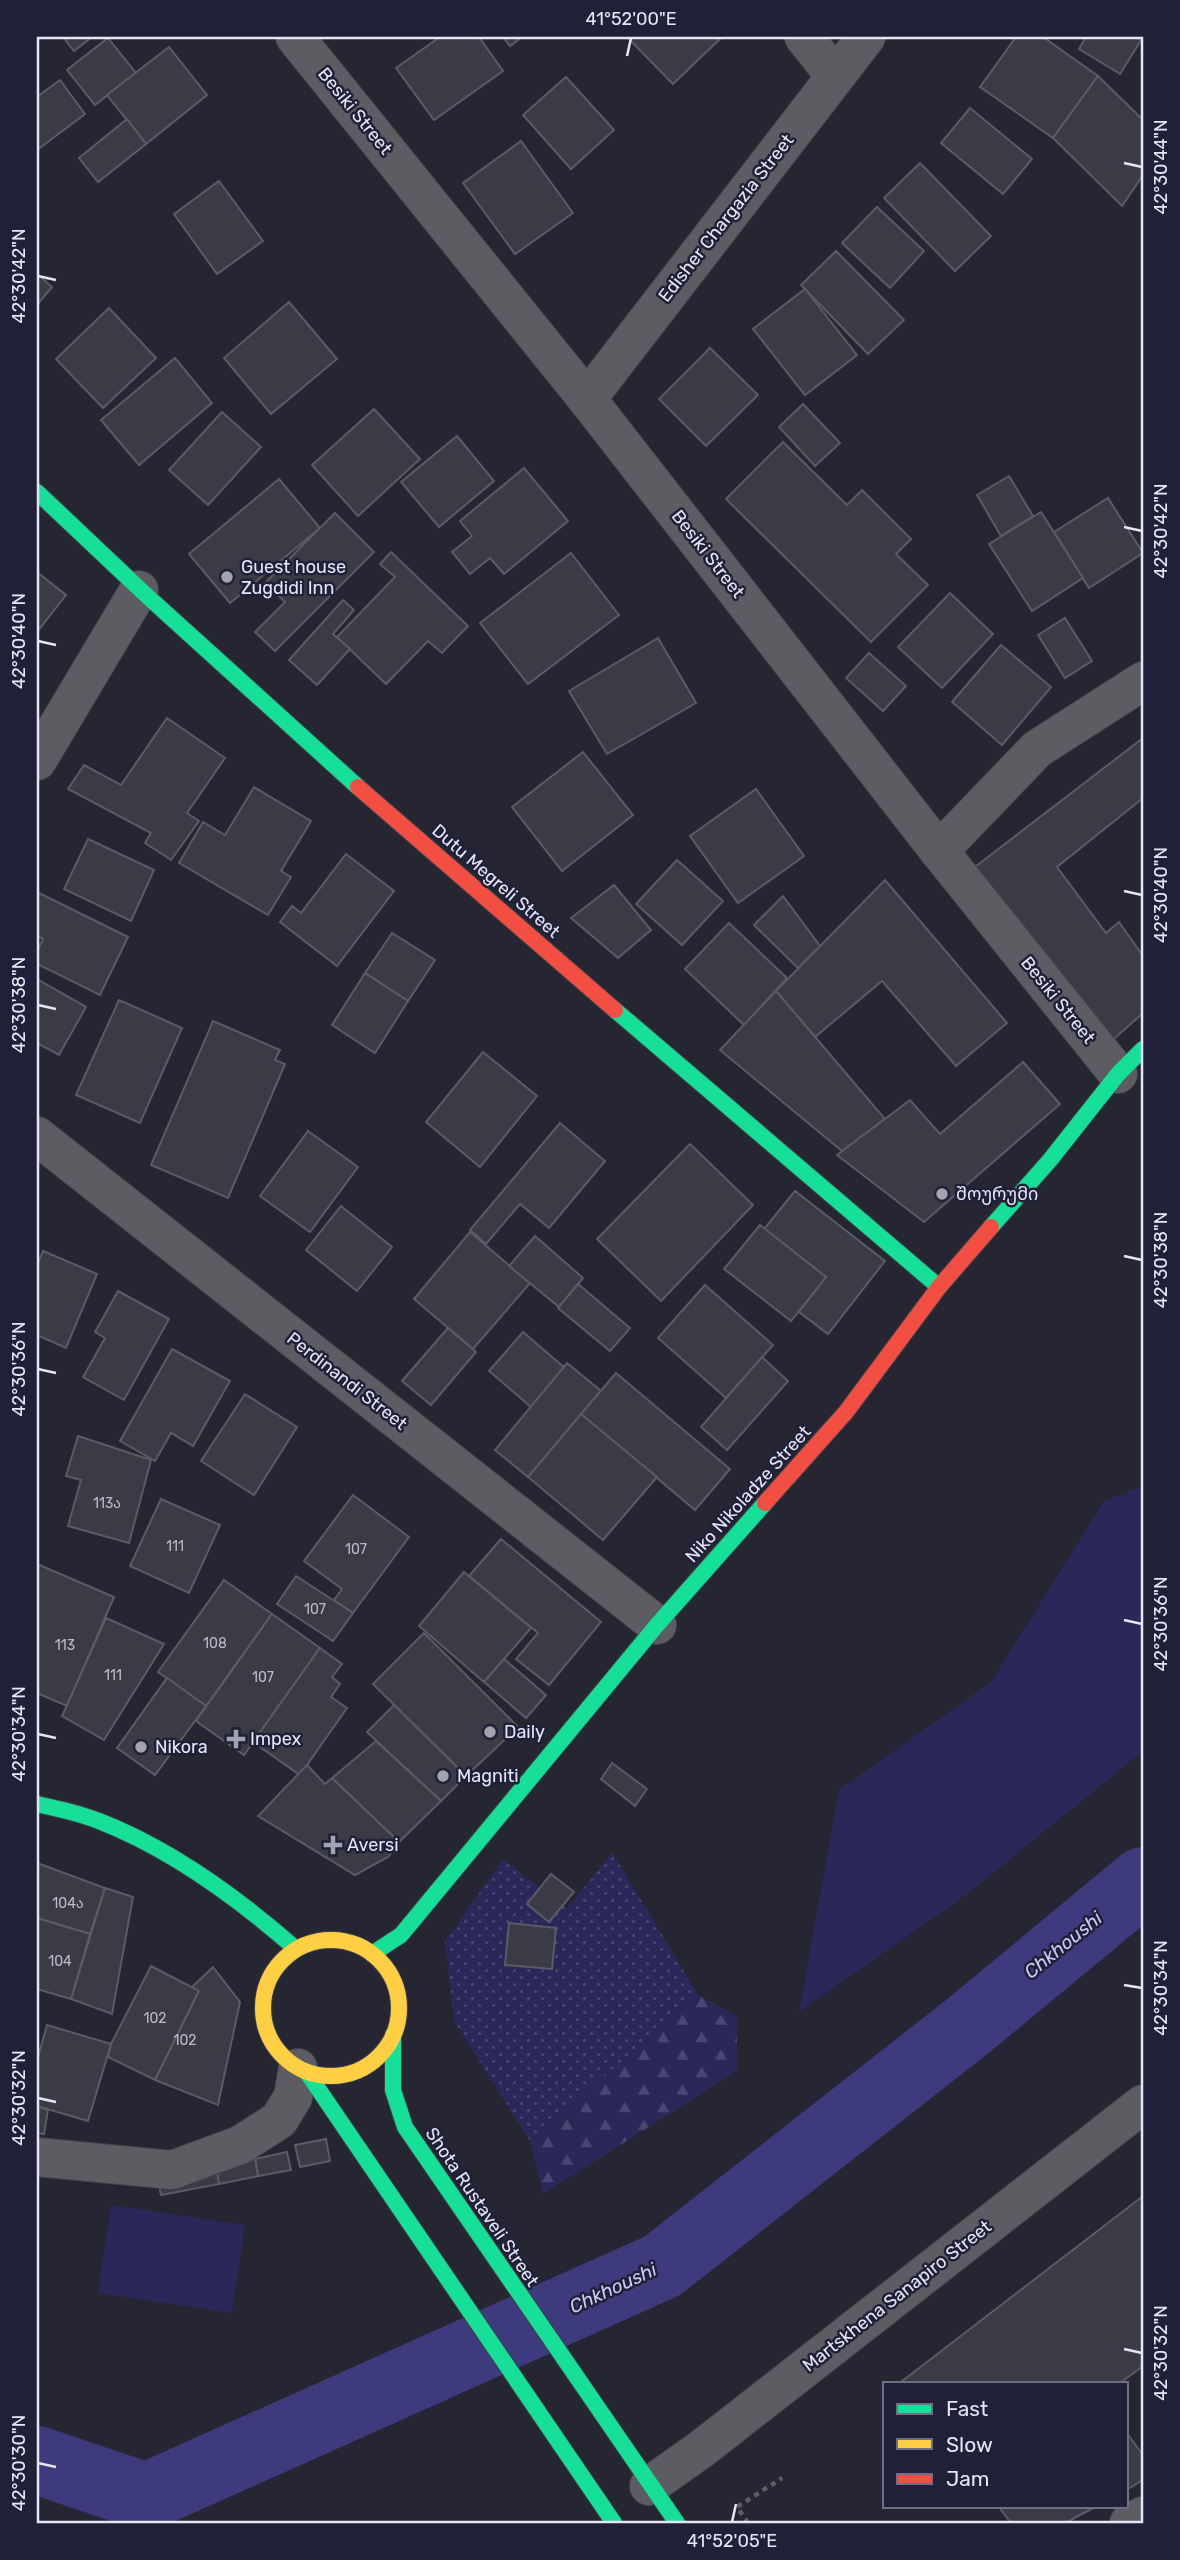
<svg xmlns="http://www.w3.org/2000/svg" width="1180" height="2560" viewBox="0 0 1180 2560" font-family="Rubik,'Noto Sans Georgian',sans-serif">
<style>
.green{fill:#292858}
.forest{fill:url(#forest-firs)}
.park{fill:url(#park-dots)}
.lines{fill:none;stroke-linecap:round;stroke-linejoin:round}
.river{stroke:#3d3b7d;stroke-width:68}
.building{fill:#3b3b46;stroke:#5a5b66;stroke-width:2}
.street-casing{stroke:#41424d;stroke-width:40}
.fast-casing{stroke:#41424d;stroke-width:18}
.slow-casing{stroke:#41424d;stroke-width:18}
.jam-casing{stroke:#41424d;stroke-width:18}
.path{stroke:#5d5d64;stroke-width:4.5;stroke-dasharray:5 5;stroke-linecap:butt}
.street{stroke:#5c5c62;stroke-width:38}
.fast{stroke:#16e098;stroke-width:16}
.slow{stroke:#ffcf43;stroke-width:16}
.jam{stroke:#f24e42;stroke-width:16}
.ticks{fill:none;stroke:#e4e5f6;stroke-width:2.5}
.poi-dot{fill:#a2a2b1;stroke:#202138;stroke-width:2.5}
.labels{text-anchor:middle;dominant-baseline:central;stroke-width:5;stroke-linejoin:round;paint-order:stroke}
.number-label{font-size:14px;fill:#babaca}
.street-label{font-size:18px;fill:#e4e5f6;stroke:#202138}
.poi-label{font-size:18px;fill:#e4e5f6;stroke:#202138;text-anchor:start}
.water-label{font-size:19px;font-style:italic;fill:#c8ccf6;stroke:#202138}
.neatline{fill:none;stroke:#e4e5f6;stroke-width:2.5}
.ticks-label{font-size:18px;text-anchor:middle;fill:#e4e5f6}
</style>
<defs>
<pattern id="forest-firs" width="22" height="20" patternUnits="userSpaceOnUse" patternTransform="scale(1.75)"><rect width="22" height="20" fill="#292858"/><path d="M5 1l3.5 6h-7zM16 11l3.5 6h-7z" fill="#484771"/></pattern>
<pattern id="park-dots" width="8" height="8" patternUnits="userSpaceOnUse" patternTransform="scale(1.75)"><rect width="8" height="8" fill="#292858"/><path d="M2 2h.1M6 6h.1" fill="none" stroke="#484771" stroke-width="1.8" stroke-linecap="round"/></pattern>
</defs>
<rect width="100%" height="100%" fill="#262632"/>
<g class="green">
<polygon points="1143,1486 1143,1751 970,1892 799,2012 839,1790 991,1682 1104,1501"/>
<polygon points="111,2205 245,2225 232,2313 98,2293"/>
</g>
<polygon class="forest" points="698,1995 737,2016 737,2071 543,2194 530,2141"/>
<polygon class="park" points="612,1852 698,1995 530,2141 454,2021 445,1942 503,1859 567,1909"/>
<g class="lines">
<polyline class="river" points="37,2460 146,2497 662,2266 968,2026 1143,1881"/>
</g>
<g class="building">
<polygon points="63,37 92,37 74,51"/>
<polygon points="440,37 479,37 503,71 434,120 396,68"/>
<polygon points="503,37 522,37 510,46"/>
<polygon points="627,37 722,37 673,84"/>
<polygon points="1016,37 1043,37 1098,76 1053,138 980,87"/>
<polygon points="1086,37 1143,37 1120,74 1079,49"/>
<polygon points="108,38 136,73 95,105 67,70"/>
<polygon points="169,47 207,95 146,144 107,95"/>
<polygon points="1098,76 1143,120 1143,175 1122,206 1053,138"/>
<polygon points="566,77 614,130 571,169 523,115"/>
<polygon points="60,80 85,114 37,150 37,97"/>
<polygon points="970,108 1032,159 1003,194 941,143"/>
<polygon points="127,119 146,144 98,182 79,158"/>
<polygon points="521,141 573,213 515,254 463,183"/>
<polygon points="920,163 991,236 955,271 884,198"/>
<polygon points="219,181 263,241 217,274 174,214"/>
<polygon points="877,207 924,251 890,288 842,243"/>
<polygon points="836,251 904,320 868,354 801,285"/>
<polygon points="37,274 52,287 37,305"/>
<polygon points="805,289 857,355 805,395 753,329"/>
<polygon points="289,302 337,359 271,414 224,358"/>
<polygon points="109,308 156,358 103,408 56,359"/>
<polygon points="710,348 758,395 706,446 659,399"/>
<polygon points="175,358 212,403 139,465 101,420"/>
<polygon points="803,404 840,443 815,466 779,427"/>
<polygon points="374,409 420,459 358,516 312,465"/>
<polygon points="222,412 261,447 208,505 169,470"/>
<polygon points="457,436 494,481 439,527 401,482"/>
<polygon points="783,442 847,505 862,490 911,539 896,554 928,585 871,642 726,499"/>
<polygon points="524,468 568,521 504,574 490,558 470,574 452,552 472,536 460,521"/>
<polygon points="1009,476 1033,516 1001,536 977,495"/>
<polygon points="279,479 320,528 230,603 189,554"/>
<polygon points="1108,498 1143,553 1089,588 1054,532"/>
<polygon points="1041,512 1083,578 1032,611 989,544"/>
<polygon points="335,513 374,552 275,651 255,632 285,602 265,583"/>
<polygon points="391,552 468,626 442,653 428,641 386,684 337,637 395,577 380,564"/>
<polygon points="571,553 619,615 528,684 480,623"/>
<polygon points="37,572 66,595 37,632"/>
<polygon points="950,593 993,634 942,688 898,647"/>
<polygon points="343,600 354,610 333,634 350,649 317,685 289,660"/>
<polygon points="1065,618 1092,661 1065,678 1038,635"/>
<polygon points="658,638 696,703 607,754 569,691"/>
<polygon points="1001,645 1051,687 1002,745 952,702"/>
<polygon points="869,653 906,686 883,711 846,678"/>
<polygon points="167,718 225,758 187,813 199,821 171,860 145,843 151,833 68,789 84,765 121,785"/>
<polygon points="1143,738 1143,798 1057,867 1106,933 1119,922 1143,956 1143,1013 1108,1044 971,870"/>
<polygon points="583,752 633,815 562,871 512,807"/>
<polygon points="254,787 311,821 281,871 291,877 268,915 179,863 203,822 225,835"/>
<polygon points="756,789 804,856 738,903 690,836"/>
<polygon points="88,839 154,870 131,921 64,889"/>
<polygon points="346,854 394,891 337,966 280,922 292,906 301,913"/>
<polygon points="677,860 723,901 682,945 636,904"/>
<polygon points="885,880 1007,1023 956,1066 882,981 815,1037 776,991"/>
<polygon points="614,885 651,930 618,958 571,918"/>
<polygon points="37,892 128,937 100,995 37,964 37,952 43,939 37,936"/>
<polygon points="783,896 820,946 798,968 754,925"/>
<polygon points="729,923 787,978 744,1025 685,969"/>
<polygon points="392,933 435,960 408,1001 365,973"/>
<polygon points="365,973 408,1001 375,1053 332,1025"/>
<polygon points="37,979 86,1007 59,1055 37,1043"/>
<polygon points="776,991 885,1119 842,1151 720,1050"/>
<polygon points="119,1000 182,1028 140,1123 76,1095"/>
<polygon points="213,1021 280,1050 275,1060 285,1064 228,1198 151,1165"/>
<polygon points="483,1052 537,1096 480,1167 426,1122"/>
<polygon points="1023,1062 1060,1104 924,1222 837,1155 910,1100 940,1134"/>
<polygon points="560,1123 605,1161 549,1228 520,1204 486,1244 470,1230"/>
<polygon points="308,1131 358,1167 310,1232 260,1196"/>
<polygon points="690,1144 753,1205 661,1301 597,1239"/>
<polygon points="795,1191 885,1261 828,1334 799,1312 826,1277 764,1229"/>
<polygon points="341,1206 392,1247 357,1291 306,1250"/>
<polygon points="760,1225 826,1277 791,1321 724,1269"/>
<polygon points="470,1232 530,1283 473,1349 414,1299"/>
<polygon points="535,1236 583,1278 559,1307 509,1266"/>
<polygon points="43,1251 97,1274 66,1348 37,1335 37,1265"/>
<polygon points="578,1284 630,1328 610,1351 558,1308"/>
<polygon points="705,1285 773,1345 726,1398 658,1338"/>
<polygon points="118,1291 169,1319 124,1400 83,1377 105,1338 95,1332"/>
<polygon points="448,1328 476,1352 431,1405 402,1381"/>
<polygon points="523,1332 565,1368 531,1407 489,1371"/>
<polygon points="172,1349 230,1381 193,1446 171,1433 155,1461 120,1441"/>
<polygon points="762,1357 788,1381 727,1450 701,1427"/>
<polygon points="567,1363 601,1391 528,1477 495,1450"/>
<polygon points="616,1373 730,1469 695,1510 581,1414"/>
<polygon points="245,1394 297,1427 254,1495 201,1461"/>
<polygon points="581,1414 657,1477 603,1540 528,1477"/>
<polygon points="78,1436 151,1460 129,1543 68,1526 81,1480 66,1476"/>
<polygon points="353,1495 409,1537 353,1613 334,1600 342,1589 304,1561"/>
<polygon points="161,1499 220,1525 189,1593 130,1566"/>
<polygon points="501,1539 601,1622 549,1685 516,1659 538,1633 469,1576"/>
<polygon points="37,1564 114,1597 67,1706 37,1693"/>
<polygon points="464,1572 531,1628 484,1682 419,1626"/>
<polygon points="296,1576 353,1613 333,1641 277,1604"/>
<polygon points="224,1580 272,1614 206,1706 158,1672"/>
<polygon points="272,1614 320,1648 244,1755 196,1721"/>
<polygon points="106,1618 164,1644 104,1740 62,1716"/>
<polygon points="424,1633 518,1727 466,1776 373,1684"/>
<polygon points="320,1648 342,1664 332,1677 340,1684 331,1697 347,1708 300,1775 253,1742"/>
<polygon points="504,1659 546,1695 526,1718 484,1682"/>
<polygon points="167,1678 206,1706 155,1775 117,1748"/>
<polygon points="394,1705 466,1776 441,1801 367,1732"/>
<polygon points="376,1741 441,1801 399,1842 332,1778"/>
<polygon points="612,1763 647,1789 635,1806 601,1779"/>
<polygon points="307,1765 325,1784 332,1778 399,1842 388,1857 355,1875 258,1816"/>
<polygon points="37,1863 105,1888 90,1934 37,1918"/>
<polygon points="551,1874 574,1892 549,1922 527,1904"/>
<polygon points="105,1888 133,1897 112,2014 71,1999"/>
<polygon points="37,1918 90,1934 71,1999 37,1989"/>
<polygon points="509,1923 556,1928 552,1969 505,1965"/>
<polygon points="151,1966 199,1991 155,2080 108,2057 111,2044"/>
<polygon points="213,1967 240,2002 218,2105 155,2080 199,1991 192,1987"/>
<polygon points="47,2025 111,2044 88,2121 37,2106 37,2061"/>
<polygon points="37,2106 48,2110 44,2134 37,2133"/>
<polygon points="326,2139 330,2161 300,2167 295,2145"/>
<polygon points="287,2152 291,2170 258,2176 255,2159"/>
<polygon points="255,2159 258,2176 219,2184 216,2166"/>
<polygon points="216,2166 219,2184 161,2195 157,2177"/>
<polygon points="1143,2196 1143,2366 1120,2383 901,2382"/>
<polygon points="1126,2432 1143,2455 1143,2480 1126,2490"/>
<polygon points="998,2506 1097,2506 1065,2523 1011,2523"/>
</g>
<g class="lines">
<g class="street-casing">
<g id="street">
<polyline points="295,37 587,399 939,851 1118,1074"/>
<polyline points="804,37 835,76"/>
<polyline points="587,399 866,37"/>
<polyline points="37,761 139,590"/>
<polyline points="939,851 1037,749 1143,681"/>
<polyline points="37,1136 657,1625"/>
<polyline points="37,2157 172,2170 240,2145 279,2120 293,2097 298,2068"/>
<polyline points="649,2486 700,2450 1143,2104"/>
<polyline points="1129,2523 1143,2516"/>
</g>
</g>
<g class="fast-casing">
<g id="fast">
<polyline points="37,492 146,595 358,787"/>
<polyline points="615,1010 939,1287"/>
<polyline points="991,1227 1050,1160 1118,1074 1143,1049"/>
<path d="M37,1804C58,1809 79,1813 99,1821C171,1849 238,1898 296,1949"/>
<polyline points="372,1954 401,1935 657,1625 765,1503"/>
<polyline points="393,2035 393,2090 405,2127 677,2523"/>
<polyline points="306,2071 614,2523"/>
</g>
</g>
<g class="slow-casing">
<circle id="slow" cx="331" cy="2008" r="68"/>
</g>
<g class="jam-casing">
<g id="jam">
<polyline points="358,787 615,1010"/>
<polyline points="765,1503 846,1412 939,1287 991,1227"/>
</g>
</g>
<polyline class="path" points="748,2523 737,2507 782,2478"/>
<use href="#street" class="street"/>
<use href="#fast" class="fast"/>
<use href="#slow" class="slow"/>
<use href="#jam" class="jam"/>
</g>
<path class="ticks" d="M627,56L631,38M1124,163L1142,167M38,276L56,280M1124,527L1142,531M38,641L56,645M1124,891L1142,895M38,1005L56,1009M1124,1256L1142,1260M38,1369L56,1373M1124,1620L1142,1624M38,1734L56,1738M1124,1985L1142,1988M38,2098L56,2102M1124,2349L1142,2353M38,2463L56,2467M732,2522L736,2504"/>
<g class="poi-dot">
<circle cx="227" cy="577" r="7"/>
<circle cx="942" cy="1194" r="7"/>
<circle cx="490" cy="1732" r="7"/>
<path d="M232.5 1728.5h7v7h7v7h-7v7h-7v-7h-7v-7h7z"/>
<circle cx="141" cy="1747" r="7"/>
<circle cx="443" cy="1776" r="7"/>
<path d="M329.5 1834.5h7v7h7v7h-7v7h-7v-7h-7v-7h7z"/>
</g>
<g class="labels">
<g class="number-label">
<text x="107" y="1503">113ა</text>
<text x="175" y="1546">111</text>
<text x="356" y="1549">107</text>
<text x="315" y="1609">107</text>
<text x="215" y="1643">108</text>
<text x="65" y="1645">113</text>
<text x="113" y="1675">111</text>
<text x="263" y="1677">107</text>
<text x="68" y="1903">104ა</text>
<text x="60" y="1961">104</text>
<text x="155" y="2018">102</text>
<text x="185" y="2040">102</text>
</g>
<g class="street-label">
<text transform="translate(355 111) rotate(51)">Besiki Street</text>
<text transform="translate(726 218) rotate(-52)">Edisher Chargazia Street</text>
<text transform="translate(708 554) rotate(52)">Besiki Street</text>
<text transform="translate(496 881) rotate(41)">Dutu Megreli Street</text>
<text transform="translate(1058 1000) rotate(51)">Besiki Street</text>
<text transform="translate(347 1381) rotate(38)">Perdinandi Street</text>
<text transform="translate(748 1494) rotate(-48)">Niko Nikoladze Street</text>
<text transform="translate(482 2207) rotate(56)">Shota Rustaveli Street</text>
<text transform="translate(897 2296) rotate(-38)">Martskhena Sanapiro Street</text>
</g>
<g class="poi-label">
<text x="241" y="567">Guest house<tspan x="241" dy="21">Zugdidi Inn</tspan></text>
<text x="956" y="1194">შოურუმი</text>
<text x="504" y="1732">Daily</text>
<text x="250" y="1739">Impex</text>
<text x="155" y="1747">Nikora</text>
<text x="457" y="1776">Magniti</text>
<text x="347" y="1845">Aversi</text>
</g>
<g class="water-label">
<text transform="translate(1063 1945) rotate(-39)">Chkhoushi</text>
<text transform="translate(613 2288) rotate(-25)">Chkhoushi</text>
</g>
</g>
<rect width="1180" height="2560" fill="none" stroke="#202138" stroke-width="77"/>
<rect x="883" y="2382" width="245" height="126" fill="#202138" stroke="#6e6f84" stroke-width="2"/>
<rect x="897" y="2404" width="35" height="10" fill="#16e098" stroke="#6e6f84" stroke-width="2"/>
<text x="946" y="2416" font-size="21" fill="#e4e5f6">Fast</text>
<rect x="897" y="2439" width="35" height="10" fill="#ffcf43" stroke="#6e6f84" stroke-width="2"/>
<text x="946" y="2452" font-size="21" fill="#e4e5f6">Slow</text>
<rect x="897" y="2474" width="35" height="10" fill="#f24e42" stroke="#6e6f84" stroke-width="2"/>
<text x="946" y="2486" font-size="21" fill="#e4e5f6">Jam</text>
<rect x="38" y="38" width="1104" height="2484" class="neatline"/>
<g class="ticks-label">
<text x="631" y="25">41°52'00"E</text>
<text transform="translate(1161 167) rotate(-90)" y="6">42°30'44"N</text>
<text transform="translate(19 276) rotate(-90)" y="6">42°30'42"N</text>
<text transform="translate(1161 531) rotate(-90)" y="6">42°30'42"N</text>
<text transform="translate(19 641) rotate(-90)" y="6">42°30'40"N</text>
<text transform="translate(1161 895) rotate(-90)" y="6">42°30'40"N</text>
<text transform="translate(19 1005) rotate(-90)" y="6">42°30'38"N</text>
<text transform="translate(1161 1260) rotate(-90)" y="6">42°30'38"N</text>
<text transform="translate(19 1369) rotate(-90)" y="6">42°30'36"N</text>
<text transform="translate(1161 1624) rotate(-90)" y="6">42°30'36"N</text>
<text transform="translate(19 1734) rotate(-90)" y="6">42°30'34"N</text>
<text transform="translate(1161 1988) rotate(-90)" y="6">42°30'34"N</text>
<text transform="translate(19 2098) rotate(-90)" y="6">42°30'32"N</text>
<text transform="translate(1161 2353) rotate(-90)" y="6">42°30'32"N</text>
<text transform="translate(19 2463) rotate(-90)" y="6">42°30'30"N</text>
<text x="732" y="2547">41°52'05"E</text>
</g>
</svg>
